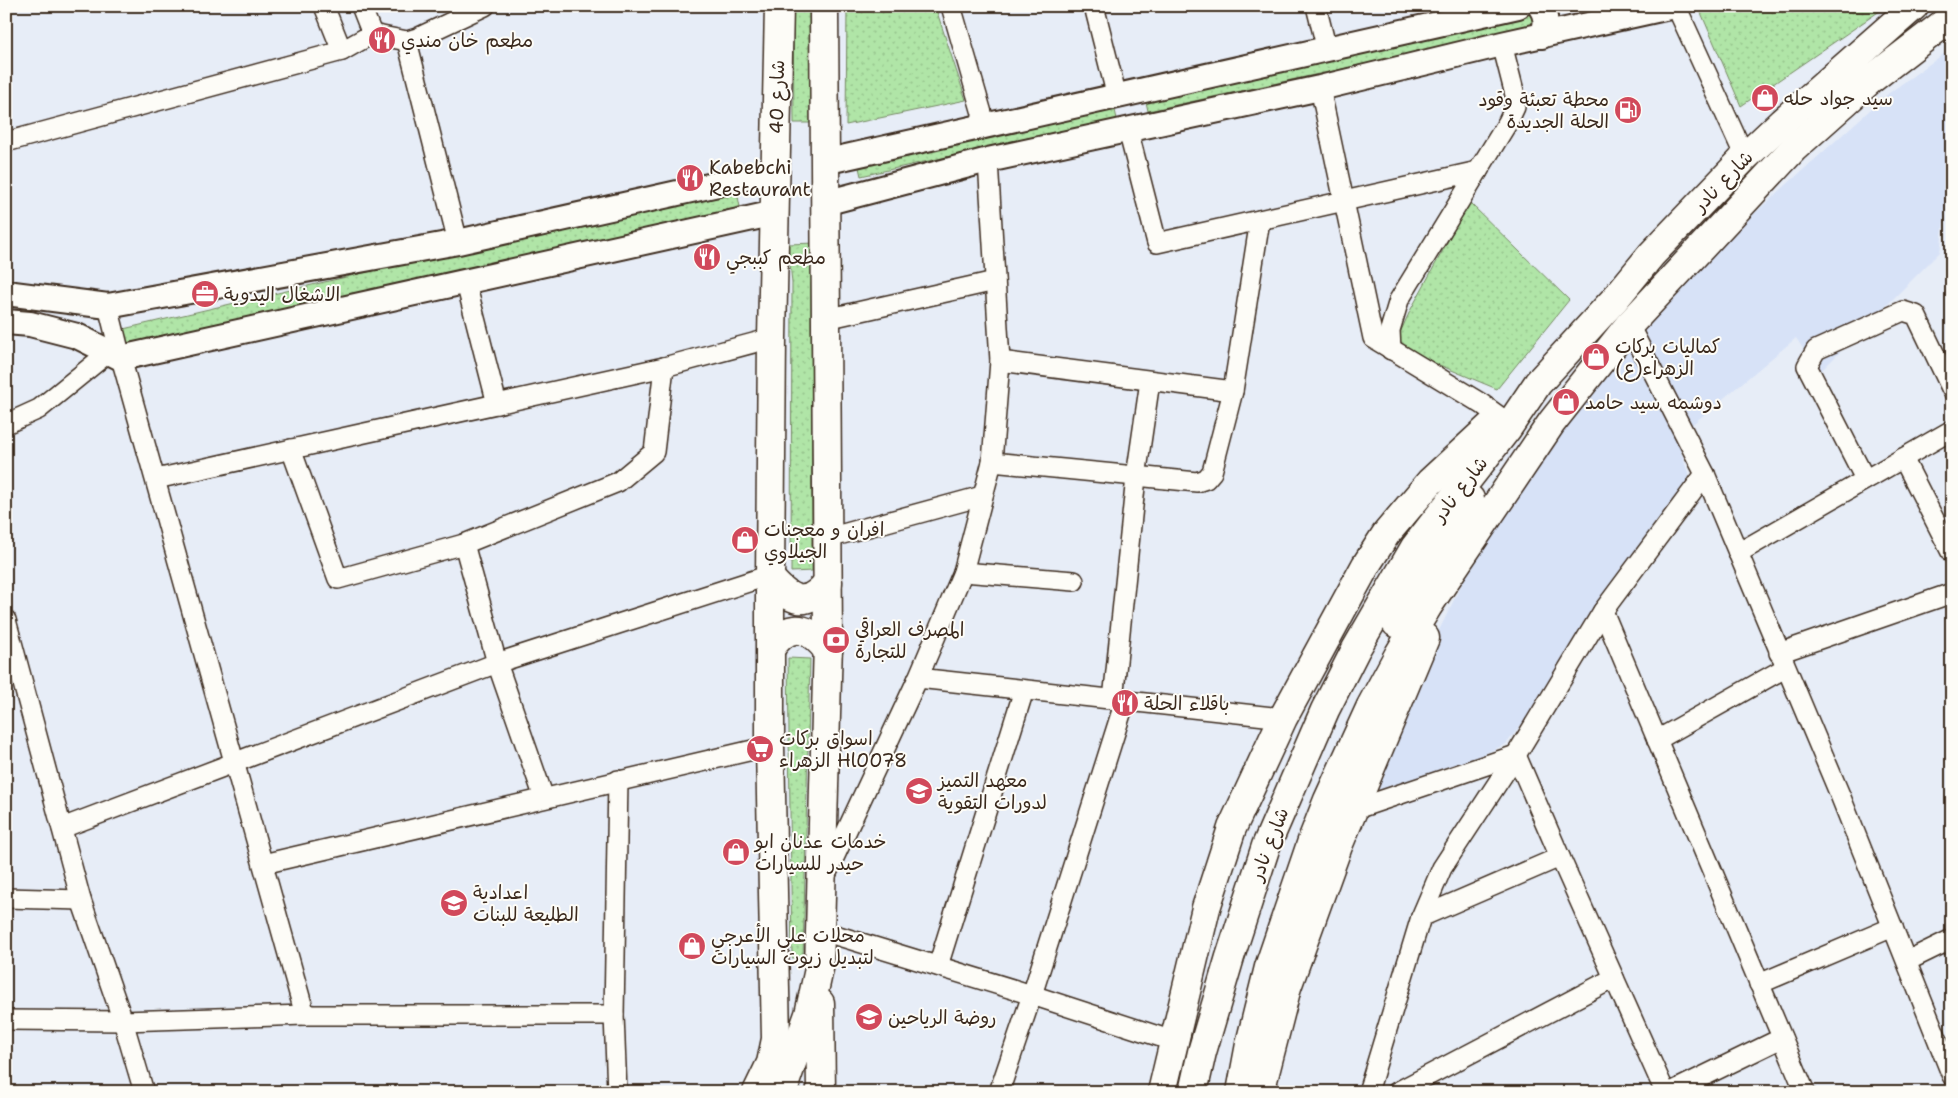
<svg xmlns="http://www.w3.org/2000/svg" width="1958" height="1098" viewBox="0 0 1958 1098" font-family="'Shantell Sans','Playpen Sans Arabic',sans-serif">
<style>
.built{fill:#d7e2f7}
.park{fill:url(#park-dots);stroke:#768862}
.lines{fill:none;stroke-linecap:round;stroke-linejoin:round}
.minor-casing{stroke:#3b2a1e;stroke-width:22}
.tertiary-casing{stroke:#3b2a1e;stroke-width:28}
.primary-casing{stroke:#3b2a1e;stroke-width:31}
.minor{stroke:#fdfcf7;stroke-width:19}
.tertiary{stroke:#fdfcf7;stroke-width:24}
.primary{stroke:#fdfcf7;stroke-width:28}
.labels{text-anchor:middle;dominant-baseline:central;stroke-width:4;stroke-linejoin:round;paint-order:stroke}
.poi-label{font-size:19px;fill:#3b2a1e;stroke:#fdfcf7;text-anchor:start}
.street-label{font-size:19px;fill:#3b2a1e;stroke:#fdfcf7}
</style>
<defs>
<pattern id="park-dots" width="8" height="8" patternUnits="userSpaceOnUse" patternTransform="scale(1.25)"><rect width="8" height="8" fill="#b0e5a7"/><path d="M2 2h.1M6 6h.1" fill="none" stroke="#98c58f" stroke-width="1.8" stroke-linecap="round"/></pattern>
</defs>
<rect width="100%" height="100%" fill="#e7edf7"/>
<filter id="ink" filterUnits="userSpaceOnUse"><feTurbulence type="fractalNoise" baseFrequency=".02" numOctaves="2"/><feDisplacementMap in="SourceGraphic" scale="10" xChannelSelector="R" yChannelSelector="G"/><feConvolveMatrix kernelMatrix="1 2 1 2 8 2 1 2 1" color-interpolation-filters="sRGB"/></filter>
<g filter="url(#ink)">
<polygon class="built" points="1952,48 1952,161 1940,252 1819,373 1796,338 1676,438 1697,499 1506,744 1348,815 1485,537 1669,290 1889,93"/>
<g class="park">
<polygon points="793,6 809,6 810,123 794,123"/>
<polygon points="847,6 935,6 966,100 846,125"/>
<polygon points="1713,6 1887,6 1741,106 1699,8"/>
<polygon points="1535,13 1540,26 1148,111 1144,93"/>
<polygon points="1112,97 1117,119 861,176 857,159"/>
<polygon points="736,186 740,207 127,351 119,330"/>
<polygon points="1469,202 1569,300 1497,389 1394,346 1410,311"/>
<polygon points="816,243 811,285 812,571 791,572 792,283 788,244"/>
<polygon points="788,658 810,659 803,957 792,958"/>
</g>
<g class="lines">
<g class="minor-casing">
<g id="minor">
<polyline points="324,6 342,51"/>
<polyline points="361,6 372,34"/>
<polyline points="951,6 986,127"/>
<polyline points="1094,6 1117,97"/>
<polyline points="1316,6 1327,50"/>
<polyline points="1676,6 1745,157"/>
<polyline points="407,41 458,242"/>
<polyline points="1320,88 1373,338 1482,404 1500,417 1512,420"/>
<polyline points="1128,130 1157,243 1478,171"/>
<polyline points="6,142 342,51 372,34 407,41 417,38 485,6"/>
<polyline points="466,283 497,404"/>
<polyline points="108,306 121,358 305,1015"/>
<polyline points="826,319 995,281"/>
<polyline points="1629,325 1705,474 1840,795 1952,1076"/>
<polyline points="1391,350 1390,330 1399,300 1508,122 1515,107 1515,95 1502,44"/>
<polyline points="1000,361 1233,391"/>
<polyline points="6,424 39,409 109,352"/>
<polyline points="291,449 338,579 464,544 618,482 654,452 664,367"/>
<polyline points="1903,458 1952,554"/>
<polyline points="992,462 1197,482 1206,479 1212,472 1233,391 1260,220"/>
<polyline points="156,479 664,367 772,338"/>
<polyline points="1865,479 1807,366 1816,350 1903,311 1916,315 1952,390"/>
<polyline points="828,538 982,496"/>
<polyline points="464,544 497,663 544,798"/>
<polyline points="1738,553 1952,430"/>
<polyline points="963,572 1074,581"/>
<polyline points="1603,611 1805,1092"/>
<polyline points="6,620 81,900 123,1021 144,1092"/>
<polyline points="1779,653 1952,593"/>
<polyline points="918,678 1283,718"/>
<polyline points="1113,700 1136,477 1150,381"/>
<polyline points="1657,740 1785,668"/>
<polyline points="1353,810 1516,755 1560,857 1665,1092"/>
<polyline points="62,828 497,663 770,575"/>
<polyline points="263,864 770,746"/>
<polyline points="825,877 918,678 963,572 992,462 1000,361 988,160"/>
<polyline points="6,898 81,900"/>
<polyline points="1421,917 1560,857"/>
<polyline points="819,930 1032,995 1173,1041"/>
<polyline points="1907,961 1952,939"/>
<polyline points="938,966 1024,690"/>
<polyline points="1759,984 1893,927"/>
<polyline points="6,1020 123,1021 305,1015 614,1015"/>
<polyline points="617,1092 614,1015 618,780"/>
<polyline points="999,1092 1032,995 1125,701"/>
<polyline points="1368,1092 1421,917 1442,868 1516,755 1603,611 1705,474"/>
<polyline points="1397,1092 1614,978"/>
<polyline points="1671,1092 1782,1038"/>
</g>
</g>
<g class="tertiary-casing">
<g id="tertiary">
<path d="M1540,6C1547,16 1547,25 1542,36"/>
<polyline points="824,162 1518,6"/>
<polyline points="825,203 988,160 1320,88 1502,44 1674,6"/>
<polyline points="6,293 108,306 458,242 776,171"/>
<polyline points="6,322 30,324 77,336 121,358 775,213"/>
</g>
</g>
<g class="primary-casing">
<g id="primary">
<path d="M770,578C791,602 806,609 828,582"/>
<polyline points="1396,623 1470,499"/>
<path d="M771,648C790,620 810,627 828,651"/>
<polyline points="820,1003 821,1092"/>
<polyline points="757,1092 771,1063 776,1039 770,746 770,578 772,338 779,6"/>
<polyline points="784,1092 786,1080 809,1014 819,969 828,642 824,6"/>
<polyline points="1162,1092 1206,908 1232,828 1283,718 1366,565 1386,534 1430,482 1496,421"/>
<polyline points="1193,1092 1202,1052 1230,957 1266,846 1325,710 1356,649 1415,547 1507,429 1538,383 1614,300 1651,255 1745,157 1782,122 1914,6"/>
<polyline points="1241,1092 1250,1044 1269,967 1313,838 1328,800 1371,706 1399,654 1428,606 1552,422 1629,325 1794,148 1869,81 1952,17"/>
<polyline points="1260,1092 1287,987 1338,846 1425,638"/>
</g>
</g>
<use href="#minor" class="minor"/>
<use href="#tertiary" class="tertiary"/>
<use href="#primary" class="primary"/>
</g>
</g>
<defs>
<g id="restaurant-disc" transform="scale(1.4375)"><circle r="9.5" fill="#d1495b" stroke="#fdfcf7"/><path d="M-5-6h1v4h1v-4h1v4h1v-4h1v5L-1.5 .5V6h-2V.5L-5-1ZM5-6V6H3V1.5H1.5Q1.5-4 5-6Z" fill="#fff"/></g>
<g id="shop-disc" transform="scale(1.4375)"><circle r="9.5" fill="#d1495b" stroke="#fdfcf7"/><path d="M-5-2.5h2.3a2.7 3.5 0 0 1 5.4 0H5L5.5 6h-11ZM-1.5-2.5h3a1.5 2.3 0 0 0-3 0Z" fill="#fff"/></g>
<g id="fuel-disc" transform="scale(1.4375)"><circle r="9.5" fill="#d1495b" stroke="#fdfcf7"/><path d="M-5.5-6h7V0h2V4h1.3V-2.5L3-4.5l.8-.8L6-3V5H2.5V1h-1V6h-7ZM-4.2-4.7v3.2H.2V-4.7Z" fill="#fff"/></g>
<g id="office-disc" transform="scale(1.4375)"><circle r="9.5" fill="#d1495b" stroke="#fdfcf7"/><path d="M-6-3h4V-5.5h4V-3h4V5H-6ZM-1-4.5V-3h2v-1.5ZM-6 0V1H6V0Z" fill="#fff"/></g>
<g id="bank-disc" transform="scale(1.4375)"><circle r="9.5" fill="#d1495b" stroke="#fdfcf7"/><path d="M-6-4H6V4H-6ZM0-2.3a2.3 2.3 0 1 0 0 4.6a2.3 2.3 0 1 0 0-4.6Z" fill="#fff"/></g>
<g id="supermarket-disc" transform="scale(1.4375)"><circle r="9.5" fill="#d1495b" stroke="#fdfcf7"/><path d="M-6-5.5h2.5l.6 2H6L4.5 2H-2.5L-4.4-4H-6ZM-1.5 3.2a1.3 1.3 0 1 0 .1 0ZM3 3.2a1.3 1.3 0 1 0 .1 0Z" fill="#fff"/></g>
<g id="school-disc" transform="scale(1.4375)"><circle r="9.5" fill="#d1495b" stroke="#fdfcf7"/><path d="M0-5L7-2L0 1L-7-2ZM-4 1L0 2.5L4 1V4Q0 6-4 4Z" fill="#fff"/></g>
</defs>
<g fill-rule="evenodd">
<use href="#restaurant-disc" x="382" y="40"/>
<use href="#shop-disc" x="1765" y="98"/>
<use href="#fuel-disc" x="1628" y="110"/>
<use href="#restaurant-disc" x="690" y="178"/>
<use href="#restaurant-disc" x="707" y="257"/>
<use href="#office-disc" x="205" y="294"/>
<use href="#shop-disc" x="1596" y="357"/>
<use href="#shop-disc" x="1566" y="402"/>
<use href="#shop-disc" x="745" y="540"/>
<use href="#bank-disc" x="836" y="640"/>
<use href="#restaurant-disc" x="1125" y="703"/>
<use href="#supermarket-disc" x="760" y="749"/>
<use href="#school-disc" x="919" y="791"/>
<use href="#shop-disc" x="736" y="852"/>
<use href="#school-disc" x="454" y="903"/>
<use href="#shop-disc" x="692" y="946"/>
<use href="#school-disc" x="869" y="1017"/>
</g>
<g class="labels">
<g class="poi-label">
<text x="401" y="40">مطعم خان مندي</text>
<text x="1784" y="98">سيد جواد حله</text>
<text x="1609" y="99" text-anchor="end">محطة تعبئة وقود<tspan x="1609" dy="22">الحلة الجديدة</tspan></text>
<text x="709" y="167">Kabebchi<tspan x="709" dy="22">Restaurant</tspan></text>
<text x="726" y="257">مطعم كببجي</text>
<text x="224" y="294">الاشغال اليدوية</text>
<text x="1615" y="346">كماليات بركات<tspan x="1615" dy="22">الزهراء(ع)</tspan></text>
<text x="1585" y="402">دوشمه سيد حامد</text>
<text x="764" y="529">افران و معجنات<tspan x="764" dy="22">الجيلاوي</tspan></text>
<text x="855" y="629">المصرف العراقي<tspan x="855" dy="22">للتجارة</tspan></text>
<text x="1144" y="703">باقلاء الحلة</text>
<text x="779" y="738">اسواق بركات<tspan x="779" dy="22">الزهراء Hl0078</tspan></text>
<text x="938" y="780">معهد التميز<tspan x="938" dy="22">لدورات التقوية</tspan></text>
<text x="755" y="841">خدمات عدنان ابو<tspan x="755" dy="22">حيدر للسيارات</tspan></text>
<text x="473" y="892">اعدادية<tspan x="473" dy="22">الطليعة للبنات</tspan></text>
<text x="711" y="935">محلات علي الأعرجي<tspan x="711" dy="22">لتبديل زيوت السيارات</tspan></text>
<text x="888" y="1017">روضة الرياحين</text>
</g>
<g class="street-label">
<text transform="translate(777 97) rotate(-89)">شارع 40</text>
<text transform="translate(1723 181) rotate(-46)">شارع نادر</text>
<text transform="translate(1460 489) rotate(-52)">شارع نادر</text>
<text transform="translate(1269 844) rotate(-69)">شارع نادر</text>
</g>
</g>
<rect width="1958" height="1098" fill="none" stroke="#fdfcf7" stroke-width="25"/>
<rect x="12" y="12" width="1933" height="1073" fill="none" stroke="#3b2a1e" stroke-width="2" filter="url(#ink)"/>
</svg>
